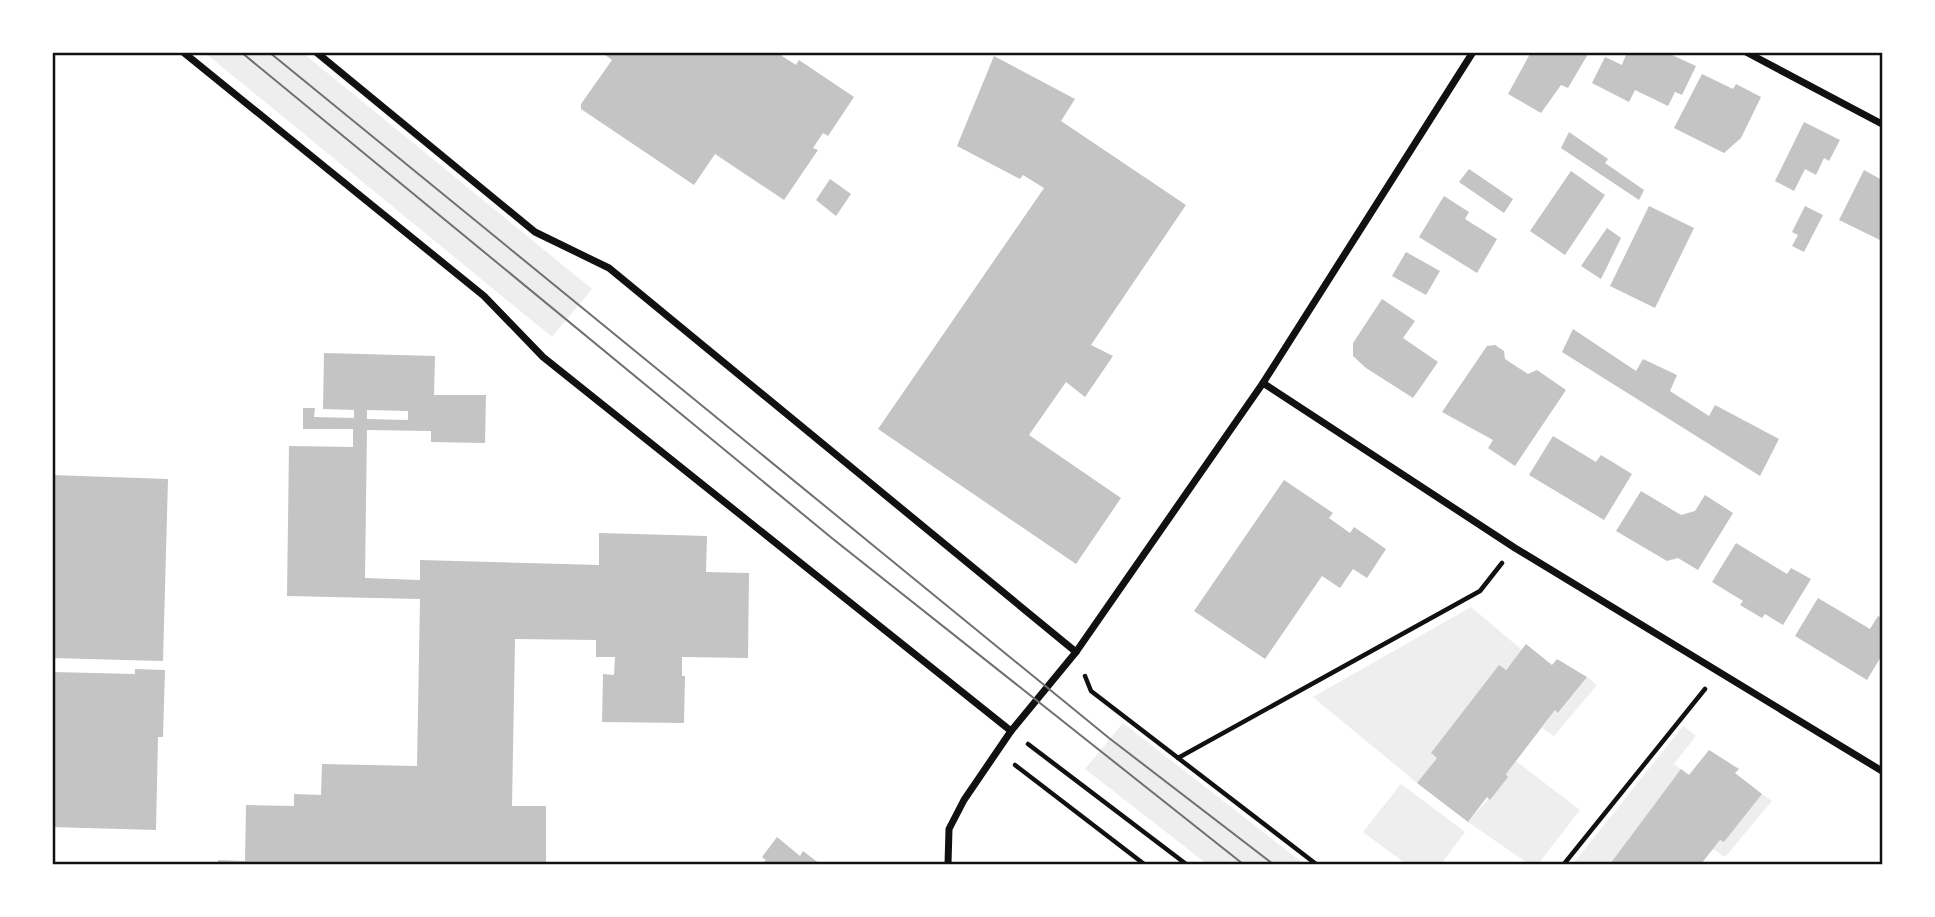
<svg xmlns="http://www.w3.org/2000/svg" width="1935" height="917" viewBox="0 0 1935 917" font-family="Barlow,sans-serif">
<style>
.green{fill:#eee}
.building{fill:#c4c4c4;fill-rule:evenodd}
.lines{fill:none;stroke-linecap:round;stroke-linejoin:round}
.path{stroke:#111;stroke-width:4.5}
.minor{stroke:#111;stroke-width:7}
.tram{stroke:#707070;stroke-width:2}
.neatline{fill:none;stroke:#111;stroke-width:2.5}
</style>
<rect width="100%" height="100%" fill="#fff"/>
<g class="green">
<polygon points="205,53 303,53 592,289 552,337"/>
<polygon points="1471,607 1522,650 1432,754 1437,758 1417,783 1313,697"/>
<polygon points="1587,677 1597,685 1554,736 1542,728 1555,710 1559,713"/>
<polygon points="1123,723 1304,864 1207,864 1085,769"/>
<polygon points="1683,726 1696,736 1674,764 1681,769 1610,864 1573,864"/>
<polygon points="1516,761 1580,810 1538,864 1529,864 1468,822 1508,777 1506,774"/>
<polygon points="1401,784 1465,832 1441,864 1406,864 1363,832"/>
<polygon points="1762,794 1772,801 1725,857 1713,849 1720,840 1724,842"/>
</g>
<g class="building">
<polygon points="601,52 784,52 782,56 796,65 799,60 854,97 828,136 823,133 813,148 818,150 784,200 715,154 694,185 581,109 581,104 612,60"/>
<polygon points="1531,52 1588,54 1568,88 1561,85 1541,113 1508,94"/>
<polygon points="1627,52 1673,52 1672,55 1696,66 1682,95 1675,92 1668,106 1635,90 1629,102 1592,83 1605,57 1622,65"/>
<polygon points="994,56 1075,99 1061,121 1186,205 1091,345 1113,356 1085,397 1066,382 1029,435 1121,498 1076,564 878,429 1044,188 1023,175 1020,179 957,146"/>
<polygon points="1702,74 1733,89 1736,84 1761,97 1741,138 1724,153 1674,128"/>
<polygon points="1804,122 1840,140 1829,161 1824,158 1816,175 1805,169 1794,191 1775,181"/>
<polygon points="1569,132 1608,159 1605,163 1644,190 1639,200 1561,148"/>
<polygon points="1469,169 1513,199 1504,213 1459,182"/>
<polygon points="1864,170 1882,180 1882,241 1839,220"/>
<polygon points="1571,171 1605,195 1565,255 1530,231"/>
<polygon points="830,179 851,194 836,216 816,200"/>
<polygon points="1444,196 1469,212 1465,219 1497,239 1477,273 1419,237"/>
<polygon points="1649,206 1694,228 1655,308 1610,286"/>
<polygon points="1805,206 1823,215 1804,252 1792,246 1798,235 1792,232"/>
<polygon points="1607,228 1621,238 1601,279 1581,266"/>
<polygon points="1406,252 1440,271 1426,295 1392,276"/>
<polygon points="1382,299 1415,321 1403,338 1438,362 1413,398 1366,368 1353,356 1353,343"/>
<polygon points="1573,329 1636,371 1643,359 1677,375 1670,391 1709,416 1715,405 1779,439 1760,476 1562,352"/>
<polygon points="1495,345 1504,351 1505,359 1528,374 1537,370 1566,390 1515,466 1488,448 1493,440 1442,412 1487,346"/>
<path d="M324,353L435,356L434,395H486L485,443L431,442V431L367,430L365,578L420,580V560L599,565V533L707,536L706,572L749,573L748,658L682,657V676H685L684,723L602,722L603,674L614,675L615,657H596V640L515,639L512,806H546V864H218V860L245,861L246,805L294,806V794L321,795L322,764L417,766L420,599L287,596L289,446L353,447V429H303V408H315L314,417L354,418V410L323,409ZM367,410L408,411V420L367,419Z"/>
<polygon points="1553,436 1596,462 1601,455 1632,474 1604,520 1529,475"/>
<polygon points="52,475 168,479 163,661 52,658"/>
<polygon points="1284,480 1333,513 1329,518 1350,533 1354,527 1386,549 1367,578 1353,569 1340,588 1322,576 1265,659 1194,611"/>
<polygon points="1641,491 1681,515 1695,511 1705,495 1733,513 1698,570 1678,558 1667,561 1616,531"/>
<polygon points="1736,543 1787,574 1791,568 1811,579 1783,625 1765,614 1762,618 1740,605 1743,601 1712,582"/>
<polygon points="1818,598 1870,629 1878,616 1882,618 1882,655 1867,680 1795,636"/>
<polygon points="1526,644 1552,665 1557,659 1587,677 1558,713 1555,710 1506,774 1508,777 1490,800 1487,797 1468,822 1417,783 1437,758 1431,753 1499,665 1506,670"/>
<polygon points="135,669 165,670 163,737 158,737 156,830 52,827 52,672 135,674"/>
<polygon points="1709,750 1739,769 1735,773 1762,794 1724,842 1720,840 1701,864 1610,864 1681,769 1689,775"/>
<polygon points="777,837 800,856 803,851 820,864 762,864 766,860 762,857"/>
</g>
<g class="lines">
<g class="path">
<polyline points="1085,676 1091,691 1316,864"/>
<polyline points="1028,744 1186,864"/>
<polyline points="1178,758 1480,591 1502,563"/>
<polyline points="1015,765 1144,864"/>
<polyline points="1564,864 1705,689"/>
</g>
<g class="minor">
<polyline points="183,52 484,296 543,357 1011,731"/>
<polyline points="316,52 535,232 609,268 1076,652"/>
<polyline points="1746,52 1882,124"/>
<polyline points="1263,383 1515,548 1882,771"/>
<polyline points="948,864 949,829 964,800 1011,731 1076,652 1263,383 1473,52"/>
</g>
<g class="tram">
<polyline points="241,52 833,539 1243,864"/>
<polyline points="269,52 1109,738 1273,864"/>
</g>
</g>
<rect width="1935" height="917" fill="none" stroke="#ffffff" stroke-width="108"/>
<rect x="54" y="54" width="1827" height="809" class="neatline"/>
</svg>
